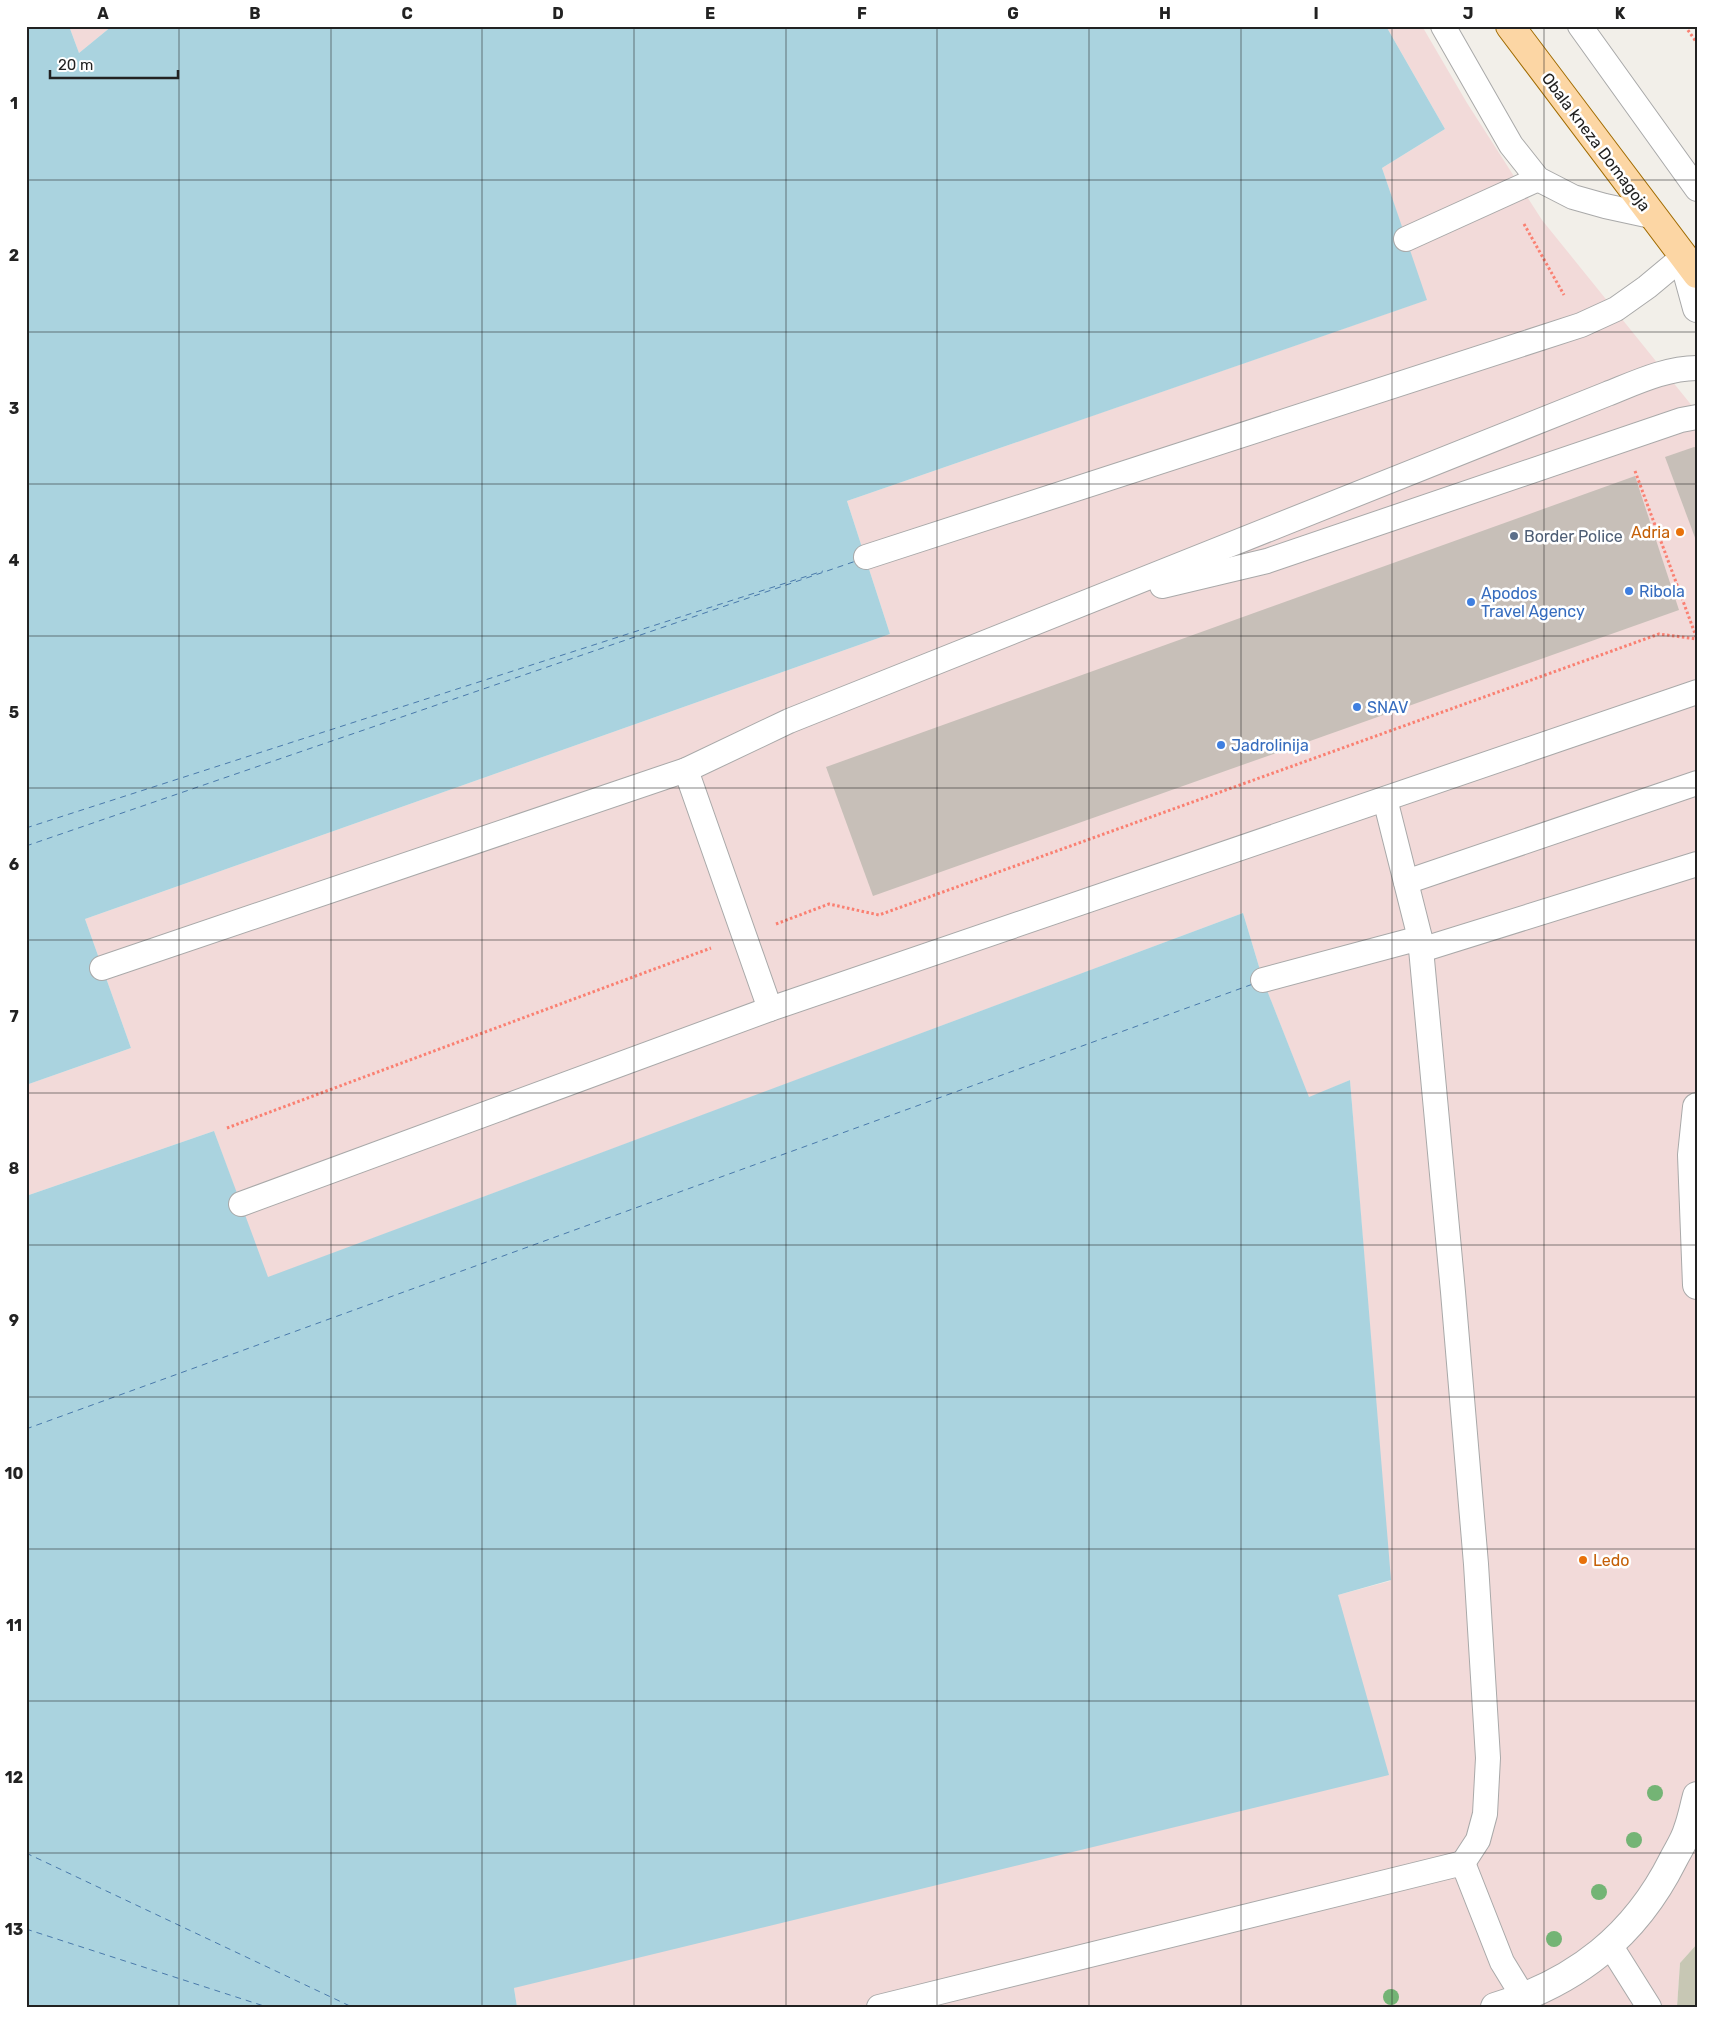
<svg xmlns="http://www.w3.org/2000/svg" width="1723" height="2033" viewBox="0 0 1723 2033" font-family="Rubik,sans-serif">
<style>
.commercial{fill:#f2dad9}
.construction{fill:#c7c7b4}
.water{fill:#aad3df}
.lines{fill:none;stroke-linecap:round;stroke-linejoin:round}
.ferry{stroke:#4a7aab;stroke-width:1;stroke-dasharray:6 5;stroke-linecap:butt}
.building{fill:#c7bfb8}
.service-casing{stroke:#a9a9a9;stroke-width:26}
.minor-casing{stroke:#a9a9a9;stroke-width:30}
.primary-casing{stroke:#a06b00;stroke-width:30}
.path{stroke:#fa8072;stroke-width:3;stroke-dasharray:2.5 2.5;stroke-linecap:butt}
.service{stroke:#fff;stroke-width:24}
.minor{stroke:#fff;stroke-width:28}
.primary{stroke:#fcd6a4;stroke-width:28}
.tree{fill:#74b475}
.grid{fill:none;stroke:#222;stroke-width:1;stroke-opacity:0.55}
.food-dot{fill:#e8710a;stroke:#fff;stroke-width:2}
.service-dot{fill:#5c6f8a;stroke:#fff;stroke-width:2}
.shop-dot{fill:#3f7fe0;stroke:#fff;stroke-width:2}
.labels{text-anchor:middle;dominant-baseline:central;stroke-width:5;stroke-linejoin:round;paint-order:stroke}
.street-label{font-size:16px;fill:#222;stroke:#fff}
.food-label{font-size:16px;fill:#c56008;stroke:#fff;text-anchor:end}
.service-label{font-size:16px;fill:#4e5e75;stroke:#fff;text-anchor:start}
.shop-label{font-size:16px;fill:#366cbe;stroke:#fff;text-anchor:start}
.neatline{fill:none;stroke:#222;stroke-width:2}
.grid-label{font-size:16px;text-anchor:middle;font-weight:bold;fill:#222}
</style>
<rect width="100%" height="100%" fill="#f2efe9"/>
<g class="commercial">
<polygon points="69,26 112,26 79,53"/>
<polygon points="1386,26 1422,26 1467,103 1542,220 1697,412 1697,1944 1680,1963 1677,2007 517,2007 514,1988 1338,1595 1390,1581 1350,1080 1309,1098 1263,980 1243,913 267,1278 214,1131 26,1196 26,1085 131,1048 85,919 890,634 847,501 1426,300 1382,168 1445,129"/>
</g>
<polygon class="construction" points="1697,1944 1697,2007 1677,2007 1680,1963"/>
<g class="water">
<polygon points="26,26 69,26 79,53 112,26 1386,26 1445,129 1382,168 1427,300 847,501 890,634 85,919 131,1048 26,1085"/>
<polygon points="1243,913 1263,980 1309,1097 1350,1080 1391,1580 1338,1595 1389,1775 514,1988 517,2007 26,2007 26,1196 214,1131 268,1277"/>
</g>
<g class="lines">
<g class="ferry">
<polyline points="26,828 823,571"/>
<polyline points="26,846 856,561"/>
<polyline points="26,1429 1253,984"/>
<polyline points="26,1853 352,2007"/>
<polyline points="26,1929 267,2007"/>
<polyline points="26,2006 31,2007"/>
</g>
</g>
<g class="building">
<polygon points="1694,447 1697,448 1697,543 1665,457"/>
<polygon points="1635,476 1679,610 873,896 826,767"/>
</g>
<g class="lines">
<g class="service-casing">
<g id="service">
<polyline points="1443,26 1511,145 1538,179 1573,197 1605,206 1651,216"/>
<polyline points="1580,26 1697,189"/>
<polyline points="1406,239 1538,179"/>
<polyline points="866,557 1581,325 1616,309 1647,287 1683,257"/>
<polyline points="1162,586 1267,561 1681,420 1697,417"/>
<path d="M686,770L789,721L1607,394C1635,383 1666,368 1697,368"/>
<polyline points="1385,799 1420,938 1453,1292 1476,1564 1488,1758 1485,1814 1478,1840 1463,1863"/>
<polyline points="1406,882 1697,783"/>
<polyline points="1421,950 1697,864"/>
<polyline points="102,968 686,770 770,1009"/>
<polyline points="1263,980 1420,938"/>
<polyline points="241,1204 770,1009 1697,692"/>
<polyline points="1610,1945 1649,2007"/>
<polyline points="879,2007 1463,1863 1502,1962 1524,1998"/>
</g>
</g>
<g class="minor-casing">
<g id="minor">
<polyline points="1683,257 1697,308"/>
<polyline points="1697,1107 1692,1155 1697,1285"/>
<path d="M1495,2007C1576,1982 1635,1936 1673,1860C1678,1850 1685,1840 1688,1829C1692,1818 1694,1807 1697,1796"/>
</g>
</g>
<g class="primary-casing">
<polyline id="primary" points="1510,26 1697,274"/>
</g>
<g class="path">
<polyline points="1685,26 1697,43"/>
<polyline points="1524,224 1564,295"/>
<polyline points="1635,471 1697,639"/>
<polyline points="776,924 829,904 879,915 1659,634 1697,639"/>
<polyline points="227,1128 711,948"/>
</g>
<use href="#service" class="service"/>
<use href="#minor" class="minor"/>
<use href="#primary" class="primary"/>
</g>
<g class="tree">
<circle cx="1655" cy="1793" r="8"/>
<circle cx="1634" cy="1840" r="8"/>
<circle cx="1599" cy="1892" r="8"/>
<circle cx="1554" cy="1939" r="8"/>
<circle cx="1391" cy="1997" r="8"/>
</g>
<path class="grid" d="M179,26V2007M331,26V2007M482,26V2007M634,26V2007M786,26V2007M937,26V2007M1089,26V2007M1241,26V2007M1392,26V2007M1544,26V2007M26,180H1697M26,332H1697M26,484H1697M26,636H1697M26,788H1697M26,940H1697M26,1093H1697M26,1245H1697M26,1397H1697M26,1549H1697M26,1701H1697M26,1853H1697"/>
<g class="food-dot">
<circle cx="1680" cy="532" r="5"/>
<circle cx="1583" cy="1560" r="5"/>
</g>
<circle class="service-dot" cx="1514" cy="536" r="5"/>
<g class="shop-dot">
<circle cx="1629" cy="591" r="5"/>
<circle cx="1471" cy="602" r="5"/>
<circle cx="1357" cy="707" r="5"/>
<circle cx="1221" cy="745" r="5"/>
</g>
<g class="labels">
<g class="street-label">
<text transform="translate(1596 142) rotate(53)">Obala kneza Domagoja</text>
</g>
<g class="food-label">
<text x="1670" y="532">Adria</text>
<text x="1593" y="1560" text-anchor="start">Ledo</text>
</g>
<g class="service-label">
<text x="1524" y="536">Border Police</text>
</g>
<g class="shop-label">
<text x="1639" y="591">Ribola</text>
<text x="1481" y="593">Apodos<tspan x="1481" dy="18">Travel Agency</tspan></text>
<text x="1367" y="707">SNAV</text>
<text x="1231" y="745">Jadrolinija</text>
</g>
</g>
<rect width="1723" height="2033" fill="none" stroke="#ffffff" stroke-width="55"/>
<path d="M50 70v8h128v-8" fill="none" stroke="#222222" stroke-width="2.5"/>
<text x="58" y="70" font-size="15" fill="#222222" stroke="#ffffff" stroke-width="4" paint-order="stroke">20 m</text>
<rect x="28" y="28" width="1668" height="1978" class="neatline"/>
<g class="grid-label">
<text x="103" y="19">A</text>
<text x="255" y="19">B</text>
<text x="407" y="19">C</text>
<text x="558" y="19">D</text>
<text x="710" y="19">E</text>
<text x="862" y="19">F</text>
<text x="1013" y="19">G</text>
<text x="1165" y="19">H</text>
<text x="1316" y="19">I</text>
<text x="1468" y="19">J</text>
<text x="1620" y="19">K</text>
<text x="14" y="109">1</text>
<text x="14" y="261">2</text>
<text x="14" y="414">3</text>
<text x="14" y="566">4</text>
<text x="14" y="718">5</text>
<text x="14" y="870">6</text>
<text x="14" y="1022">7</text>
<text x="14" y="1174">8</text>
<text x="14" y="1326">9</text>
<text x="14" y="1479">10</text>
<text x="14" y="1631">11</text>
<text x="14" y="1783">12</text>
<text x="14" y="1935">13</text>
</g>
</svg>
